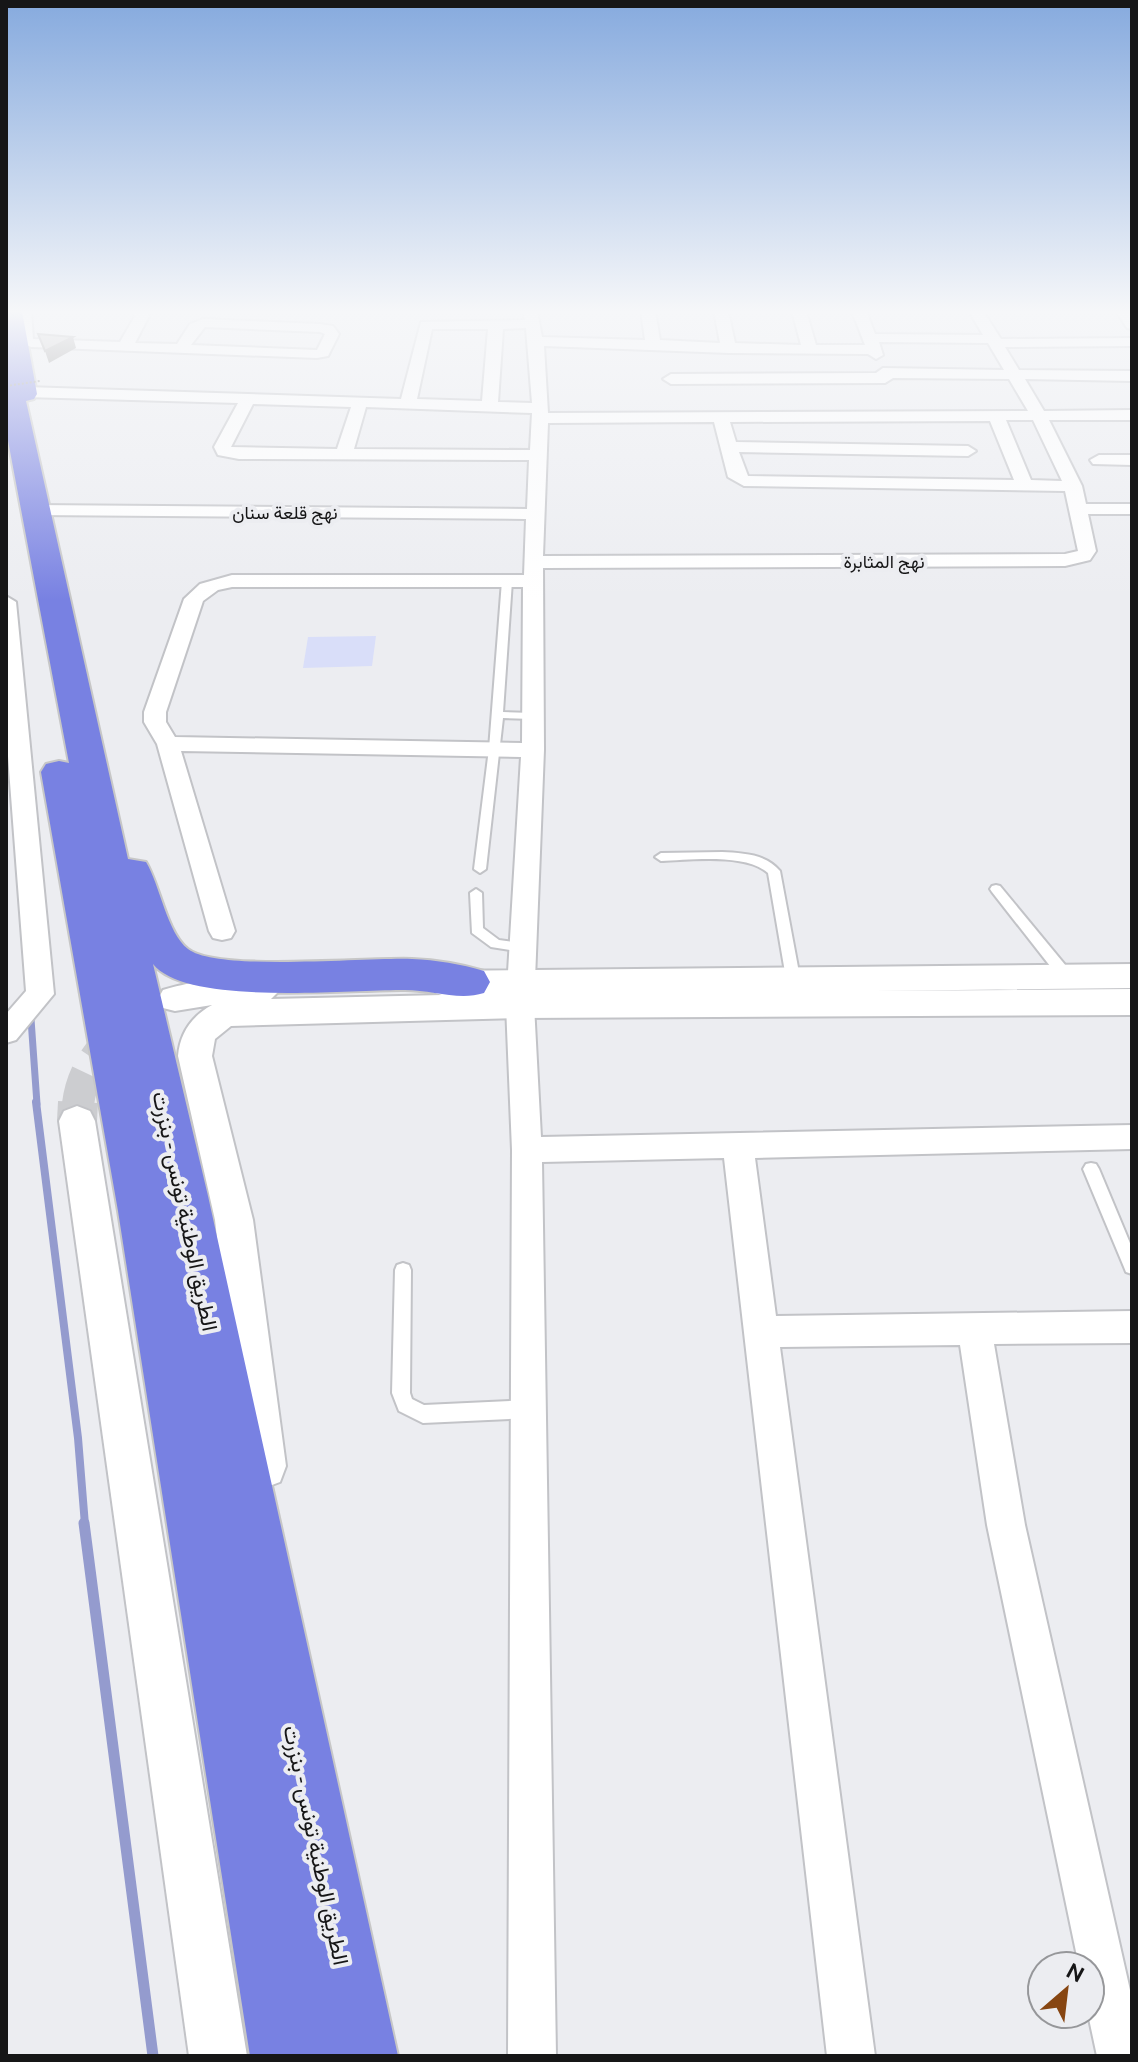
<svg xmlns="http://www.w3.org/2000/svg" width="1138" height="2062" viewBox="0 0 1138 2062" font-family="Ubuntu,Vazirmatn,sans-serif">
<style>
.green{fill:#d9def9}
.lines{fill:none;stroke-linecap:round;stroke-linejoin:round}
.stream-far2{stroke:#949bce;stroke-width:7}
.stream-far1{stroke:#949bce;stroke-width:8}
.stream{stroke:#949bce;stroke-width:11}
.tertiary-tunnel-far1{stroke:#cccdd0;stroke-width:32;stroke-dasharray:32 16;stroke-linecap:butt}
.tertiary-tunnel{stroke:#cccdd0;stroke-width:40;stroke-dasharray:40 20;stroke-linecap:butt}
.service-casing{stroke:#c2c3c7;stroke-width:4}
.minor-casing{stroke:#c2c3c7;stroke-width:4}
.tertiary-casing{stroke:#c2c3c7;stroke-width:4}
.motorway-casing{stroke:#c7c7c7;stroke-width:4}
.service{fill:#fff;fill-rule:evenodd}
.minor{fill:#fff;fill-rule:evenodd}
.tertiary{fill:#fff;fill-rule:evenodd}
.motorway{fill:#7881e2;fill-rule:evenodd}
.path-bridge{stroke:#898a8c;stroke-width:2;stroke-dasharray:2 2;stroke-linecap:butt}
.shaded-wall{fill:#7e7c7a}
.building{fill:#b4b1ae;stroke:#7e7c7a;stroke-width:2}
.labels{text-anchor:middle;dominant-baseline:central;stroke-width:8;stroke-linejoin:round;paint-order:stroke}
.far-street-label{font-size:18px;fill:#161617;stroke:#ecedf1}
.street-label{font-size:22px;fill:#161617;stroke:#ecedf1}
</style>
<rect width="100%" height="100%" fill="#ecedf1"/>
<polygon class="green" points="376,636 372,666 303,668 308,637"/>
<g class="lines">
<polyline class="stream-far2" points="31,1019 37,1104"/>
<polyline class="stream-far1" points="36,1102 78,1438 85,1525"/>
<polyline class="stream" points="84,1523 153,2056"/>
<path class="tertiary-tunnel-far1" d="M78,1104C82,1072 99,1049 123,1029"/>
<polyline class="tertiary-tunnel" points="77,1121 78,1102"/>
<g class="service-casing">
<g id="service">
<polygon points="507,578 512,581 503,712 533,713 538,716 533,719 503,718 486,869 480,873 474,869 489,749 502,581"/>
<path d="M722,852C743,853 766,854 780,871L800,978L798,982H788L786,978L768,873C746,853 689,860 661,861L655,857L661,853Z"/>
<polygon points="996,885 1000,886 1071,972 1073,976 1071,980 1061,980 992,892 990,889 992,886"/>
<polygon points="476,889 482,893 483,928 499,940 528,944 530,947 528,950 523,952 491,947 472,933 470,893"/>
<polygon points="1091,1163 1096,1164 1099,1169 1132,1248 1132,1274 1126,1272 1124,1267 1083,1169 1086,1164"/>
<polygon points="403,1263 409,1265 411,1270 410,1393 412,1399 424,1405 529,1400 535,1403 538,1409 535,1415 529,1418 423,1423 399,1411 392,1393 395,1270 397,1265"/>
</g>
</g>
<g class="minor-casing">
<g id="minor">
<path d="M17,311H31L33,339L120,342L135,316L133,311H147L149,316L135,343L177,344L190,324L203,319L320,324L333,326L339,334L328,356L317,358L31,347L19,342ZM205,327L320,332L325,334L317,350L191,345Z"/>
<path d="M523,311H537L542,337L645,340L641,311H655L660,340L720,343L714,311H728L735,343L801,345L792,311H806L816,345H865L852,311H866L875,334L983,335L969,311H983L1001,339L1132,338V346L1005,347L1019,370L1132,371V381L1025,379L1044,411L1132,410V420H1049L1082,486L1086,504H1132V514H1088L1096,551L1090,560L1065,566L543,568L544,750L534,1005L541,1137L1132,1125V1149L755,1158L776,1316L1132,1311V1343L994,1344L1025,1525L1132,1999V2056H1097L1088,2014L1090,1966H1079L987,1525L960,1345L780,1347L875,2056H827L724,1158L542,1162L556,2056H508L512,1150L506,1005L521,757L181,751L235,931L231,938L222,940L213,938L209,931L157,744L144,722V712L184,599L200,584L232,575H524L526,519L35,515L26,510L35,505L527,509L529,460L239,459L218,455L214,447L238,403L25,397L17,392L25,387L401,399L421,322L525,320ZM526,328L532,403L498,402L503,329ZM432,329H488L482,401L417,399ZM879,342L988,343L1004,370L883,368L876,373L671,374L663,379L671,384L885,383L893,378L1009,379L1028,411L548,413L544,346L729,353L868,354L876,359L883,355ZM253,404L351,407L337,449L231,447ZM366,407L532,413L530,450L354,449ZM1006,420H1033L1062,481L1031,480ZM990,421L1014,480L748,476L739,452L968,456L976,451L968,446L736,442L730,422ZM714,422L728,477L744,486L1065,491L1078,551L1065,554L543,556L548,423ZM232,587H523L522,743L175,737L166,722V712L203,601L218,590Z"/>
<polygon points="1116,311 1130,311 1132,329 1127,328"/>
<polygon points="1099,455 1132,455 1132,465 1093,464 1090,460"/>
<polygon points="6,596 16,602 54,994 16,1040 6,1043 6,1014 26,991 6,730"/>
</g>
</g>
<g class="tertiary-casing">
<g id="tertiary">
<path d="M1132,964V988L873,991L1132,989V1015L520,1018L231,1026L215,1039L212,1056L253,1220L286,1466L280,1482L264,1488L248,1482L242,1466L215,1220L178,1056C180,1033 192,1016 212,1005L175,1011L163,1008L158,999L163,990C193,981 246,971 276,980L281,989L271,999L442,995L432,992L428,983L432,974L444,971Z"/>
<polygon points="77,1106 90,1111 95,1121 247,2056 189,2056 59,1121 64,1111"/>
</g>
</g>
<g class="motorway-casing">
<path id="motorway" d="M6,311H22L37,394L34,399L26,401L128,859L146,862C160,885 167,933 188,949C217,972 369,957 412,959C436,960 461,964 484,971L490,982L484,993C459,1001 432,990 405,990C352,989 187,1007 153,964L208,1196L398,2056H250L118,1211L41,772L46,764L59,761L69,763L6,430Z"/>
</g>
<use href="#service" class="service"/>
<use href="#minor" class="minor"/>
<use href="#tertiary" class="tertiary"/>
<use href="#motorway" class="motorway"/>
<polyline class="path-bridge" points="6,386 40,381"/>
</g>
<polygon class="shaded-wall" points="73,337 76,348 49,363 45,351"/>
<polygon class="building" points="38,334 73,337 45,351"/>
<linearGradient id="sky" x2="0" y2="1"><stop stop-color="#86aade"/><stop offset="0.52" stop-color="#f6f7f9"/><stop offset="1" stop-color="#f6f7f9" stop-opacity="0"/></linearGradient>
<rect width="1138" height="600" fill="url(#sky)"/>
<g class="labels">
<g class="far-street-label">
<text x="285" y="512">نهج قلعة سنان</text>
<text x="884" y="561">نهج المثابرة</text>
</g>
<g class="street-label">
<text transform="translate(186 1211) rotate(78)">الطريق الوطنية تونس - بنزرت</text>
<text transform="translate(317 1845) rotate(78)">الطريق الوطنية تونس - بنزرت</text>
</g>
</g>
<rect width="1138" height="2062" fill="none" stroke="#161617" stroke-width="16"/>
<g transform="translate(1066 1990) rotate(28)"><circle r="38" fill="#ecedf1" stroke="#96979a" stroke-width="2"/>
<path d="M0-6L14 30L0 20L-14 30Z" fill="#874612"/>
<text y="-12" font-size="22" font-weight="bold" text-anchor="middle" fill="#161617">N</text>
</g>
</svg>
